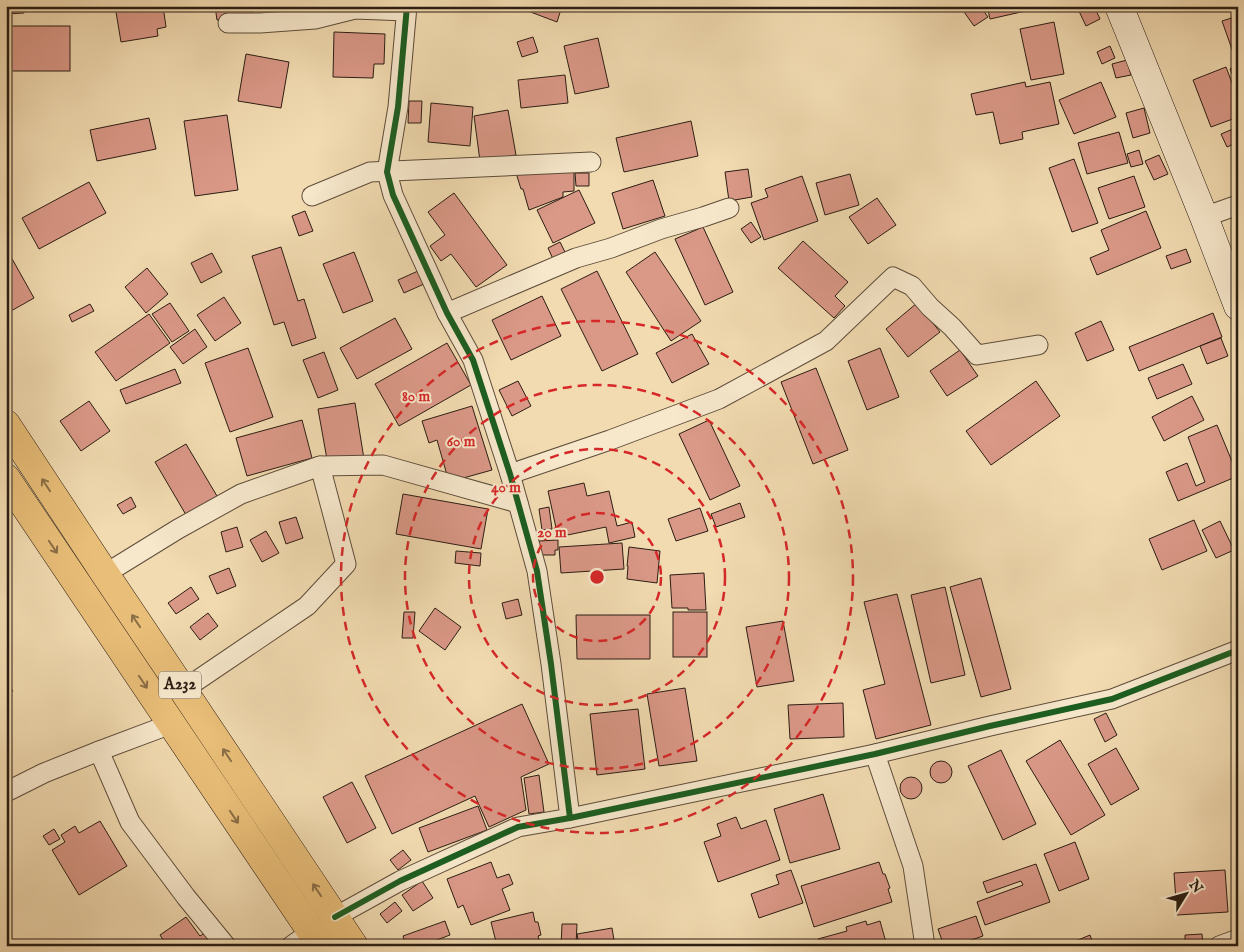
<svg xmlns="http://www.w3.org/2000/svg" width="1244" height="952" viewBox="0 0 1244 952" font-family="'IM FELL English',serif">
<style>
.building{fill:#da9887;stroke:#2b1d13}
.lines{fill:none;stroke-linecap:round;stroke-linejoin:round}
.street-casing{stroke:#5d4c3a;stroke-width:21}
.secondary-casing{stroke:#2b1d13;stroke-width:29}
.highway-casing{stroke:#2b1d13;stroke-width:29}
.street{stroke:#f7e8cc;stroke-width:19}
.secondary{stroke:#f7e8cc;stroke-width:28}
.highway{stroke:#e9be78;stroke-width:28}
.cycleway-casing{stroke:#f7e8cc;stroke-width:9}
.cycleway{stroke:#1b5e20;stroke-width:6}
.oneway{stroke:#8a6e46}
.ring{fill:none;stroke:#d62828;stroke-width:2.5;stroke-dasharray:9 6}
.labels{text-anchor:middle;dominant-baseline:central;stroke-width:4;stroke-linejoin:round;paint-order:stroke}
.shield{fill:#f7e8cc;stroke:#685a4a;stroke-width:1}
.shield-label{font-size:16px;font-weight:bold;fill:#2b1d13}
.centre{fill:#d62828;stroke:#f7e8cc;stroke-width:2.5}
.ring-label{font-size:15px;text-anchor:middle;font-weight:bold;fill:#d62828;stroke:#f7e8cc;stroke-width:4;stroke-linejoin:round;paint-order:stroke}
</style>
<rect width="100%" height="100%" fill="#f2dbb1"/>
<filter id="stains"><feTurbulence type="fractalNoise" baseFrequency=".004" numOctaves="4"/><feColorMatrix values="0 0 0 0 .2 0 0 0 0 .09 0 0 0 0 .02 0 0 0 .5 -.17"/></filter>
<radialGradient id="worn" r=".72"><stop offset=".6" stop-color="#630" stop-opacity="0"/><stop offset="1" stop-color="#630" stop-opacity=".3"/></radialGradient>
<g class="building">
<polygon points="6,6 24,6 24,13 6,14"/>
<polygon points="115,6 163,6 166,27 157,29 158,36 121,42"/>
<polygon points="215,6 251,6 252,13 217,20"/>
<polygon points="529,6 562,6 557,22 528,11"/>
<polygon points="967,6 980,6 988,17 974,26 962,9"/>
<polygon points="987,6 1048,6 990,19"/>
<polygon points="1083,6 1094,6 1100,19 1086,26 1078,9"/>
<polygon points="1153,6 1169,6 1155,12"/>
<polygon points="1238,16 1238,54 1234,55 1222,21"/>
<polygon points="1054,22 1064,74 1031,80 1020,29"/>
<rect x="9" y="26" width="61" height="45"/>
<polygon points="334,32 385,34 384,64 374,64 373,78 333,77"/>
<polygon points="533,37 538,52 522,57 517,42"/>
<polygon points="598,38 609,87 575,94 564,46"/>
<polygon points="1110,46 1115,58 1102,64 1097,52"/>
<polygon points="246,54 289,62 281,108 238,101"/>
<polygon points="1127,60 1131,75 1116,78 1112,64"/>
<polygon points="1238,66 1238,87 1230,69"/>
<polygon points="1226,67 1238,99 1238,117 1211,127 1193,80"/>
<polygon points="565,75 568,103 521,108 518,80"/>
<polygon points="1025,82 1026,87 1050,82 1059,124 1022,132 1023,139 1000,144 993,112 976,115 971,94"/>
<polygon points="1101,82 1116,117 1074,134 1059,100"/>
<polygon points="409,101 422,101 421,123 408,123"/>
<polygon points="431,103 473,107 470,146 428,142"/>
<polygon points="1144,108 1150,133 1133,138 1126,113"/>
<polygon points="508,110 516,155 480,161 474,116"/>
<polygon points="227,115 238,190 195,196 184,121"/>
<polygon points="149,118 156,149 97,161 90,130"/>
<polygon points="691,121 698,156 624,172 616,138"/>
<polygon points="1238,127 1238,142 1227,147 1221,134"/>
<polygon points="1119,132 1128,163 1087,174 1078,143"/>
<polygon points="1139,150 1143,164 1131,167 1127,154"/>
<polygon points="1159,155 1168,174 1154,180 1145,161"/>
<polygon points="1074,159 1098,223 1072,232 1049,168"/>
<polygon points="748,169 752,197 729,201 725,172"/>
<polygon points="574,172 574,191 563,192 563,197 529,210 523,189 521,189 516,173"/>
<polygon points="575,173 589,173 589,186 576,186"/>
<polygon points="850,174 859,205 825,215 816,183"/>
<polygon points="802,176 818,221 764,240 751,203 768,197 765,189"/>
<polygon points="1134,176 1145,207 1109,219 1098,188"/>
<polygon points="653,180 665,216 623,229 612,193"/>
<polygon points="89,182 106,213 39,249 22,218"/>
<polygon points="579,190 595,223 553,243 537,210"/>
<polygon points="454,193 507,265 476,287 451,254 441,261 430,246 445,235 428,212"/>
<polygon points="877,198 896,225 868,244 849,217"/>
<polygon points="305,211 313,231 299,236 292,216"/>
<polygon points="1146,211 1161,248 1097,275 1090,258 1109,250 1101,230"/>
<polygon points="751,222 761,237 751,243 741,229"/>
<polygon points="703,227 733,292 705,305 675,239"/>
<polygon points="803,241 848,282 835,296 845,306 834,318 778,268"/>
<polygon points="560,242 565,252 553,259 548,248"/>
<polygon points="281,247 298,301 304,299 316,338 292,346 284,322 274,325 252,256"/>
<polygon points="6,248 34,298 11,311 6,303"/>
<polygon points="1186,249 1191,262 1171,269 1166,256"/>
<polygon points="354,252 373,301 343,313 323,264"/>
<polygon points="655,252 701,321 671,341 626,272"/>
<polygon points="212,253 222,272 201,283 191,263"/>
<polygon points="147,268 168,294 146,313 125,287"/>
<polygon points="418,271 424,284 404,293 398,280"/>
<polygon points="597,271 638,354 602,371 561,289"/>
<polygon points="542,296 561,336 511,360 492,320"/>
<polygon points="224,297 241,323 215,341 197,315"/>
<polygon points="170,303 189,331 172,342 152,314"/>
<polygon points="917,303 940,332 908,357 886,329"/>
<polygon points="90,304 94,311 72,322 69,315"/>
<polygon points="1213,313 1222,337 1139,371 1129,347"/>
<polygon points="149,314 170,343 116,381 95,352"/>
<polygon points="395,318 412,349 357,379 340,348"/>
<polygon points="1101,321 1114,350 1087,361 1075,333"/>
<polygon points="195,329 207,347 183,364 170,347"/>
<polygon points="692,334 709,364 672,383 656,353"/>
<polygon points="1221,338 1228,356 1207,364 1200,346"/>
<polygon points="447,343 471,385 399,426 375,384"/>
<polygon points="248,348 273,417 230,432 205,363"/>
<polygon points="880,348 899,397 867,410 848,361"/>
<polygon points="960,350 978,376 947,396 930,371"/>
<polygon points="324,352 338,390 318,398 303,360"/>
<polygon points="1183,364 1192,384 1157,399 1148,378"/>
<polygon points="816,368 848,450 813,464 781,382"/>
<polygon points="175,369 181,383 126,404 120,390"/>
<polygon points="518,381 531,406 512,416 499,390"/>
<polygon points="1036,381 1060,416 991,465 966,431"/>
<polygon points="1192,396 1204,420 1164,441 1152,417"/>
<polygon points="89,401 110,431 81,451 60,421"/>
<polygon points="355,403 364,459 328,465 318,409"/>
<polygon points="472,406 492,470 449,482 437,440 429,443 422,421"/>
<polygon points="302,420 312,458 247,476 236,438"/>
<polygon points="709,420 740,486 710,500 679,434"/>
<polygon points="1217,425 1238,476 1178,501 1166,472 1187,463 1196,486 1205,482 1188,437"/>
<polygon points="186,444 220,501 189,520 155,462"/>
<polygon points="584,483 587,496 609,491 617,526 632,522 635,537 609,543 606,527 558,537 548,491"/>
<polygon points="403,494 488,509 481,549 396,534"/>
<polygon points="131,497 136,507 123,514 117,505"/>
<polygon points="740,503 745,517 716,527 711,514"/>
<polygon points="549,507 552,529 542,530 539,509"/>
<polygon points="700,508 708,531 676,541 668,519"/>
<polygon points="296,517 303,538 286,544 279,522"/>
<polygon points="1194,520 1207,551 1162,570 1149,539"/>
<polygon points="1220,521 1234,550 1216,558 1202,530"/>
<polygon points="237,527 243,547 226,552 221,532"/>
<polygon points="266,531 279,553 262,562 250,540"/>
<polygon points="558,540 558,550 555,550 555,555 540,555 539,541"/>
<polygon points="622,543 624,569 561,573 559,547"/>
<polygon points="629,547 660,551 657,583 627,579 628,566 627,566"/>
<polygon points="456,551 481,553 480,566 455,563"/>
<polygon points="229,568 236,586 217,594 209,576"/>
<polygon points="704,573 706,610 688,610 688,608 672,608 670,575"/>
<polygon points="981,578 1011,689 981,697 950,587"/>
<polygon points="191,587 199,599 176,614 168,603"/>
<polygon points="945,587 965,675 931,683 911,595"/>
<polygon points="897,594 931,725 876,739 863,690 885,684 864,602"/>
<polygon points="518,599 522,615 506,619 502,603"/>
<polygon points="435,608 461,627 445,650 419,631"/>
<polygon points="404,612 415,612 413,638 402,638"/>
<rect x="673" y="612" width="34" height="45"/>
<polygon points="208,613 218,626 200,640 190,627"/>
<polygon points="576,615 650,615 650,659 577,659"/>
<polygon points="783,621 794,681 757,687 746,627"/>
<polygon points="6,682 13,691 6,697"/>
<polygon points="685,688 697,761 659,766 647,694"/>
<polygon points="843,703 844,737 790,739 788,705"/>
<polygon points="522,704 549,764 521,777 526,810 489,827 475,796 392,834 365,776"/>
<polygon points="638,709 645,769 597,775 590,714"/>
<polygon points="1106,713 1117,735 1105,742 1094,719"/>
<polygon points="1060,740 1105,815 1071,835 1026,761"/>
<polygon points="1116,748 1139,789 1111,805 1088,764"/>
<polygon points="1001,750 1036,824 1003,840 968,766"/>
<circle cx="941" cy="772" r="11"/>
<polygon points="539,775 544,812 529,814 524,778"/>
<circle cx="911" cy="788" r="11"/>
<polygon points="352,782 376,828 347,843 323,797"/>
<polygon points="823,794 840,849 790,863 774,809"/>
<polygon points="478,806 487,830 428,852 419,828"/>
<polygon points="736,817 741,829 766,820 780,860 718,882 704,842 721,836 717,824"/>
<polygon points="100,821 127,866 79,895 52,850 65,842 61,835 75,826 79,833"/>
<polygon points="54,829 60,839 49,845 43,836"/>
<polygon points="1075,842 1089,879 1059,891 1044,854"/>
<polygon points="403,850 411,860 398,870 390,860"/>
<polygon points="491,862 497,878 509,874 513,884 502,889 510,910 471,925 463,905 458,908 447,879"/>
<polygon points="879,862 883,874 885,874 890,888 888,889 892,902 814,927 801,886"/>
<polygon points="1036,864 1050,902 985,925 977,902 1023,885 1021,881 987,893 983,882"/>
<polygon points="791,870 803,903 759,918 751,894 779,884 776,875"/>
<polygon points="1225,870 1228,912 1177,915 1174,873"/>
<polygon points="422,881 433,898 413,911 402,895"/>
<polygon points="395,902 402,911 387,923 380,914"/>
<polygon points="533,912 535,922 538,922 541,935 538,936 541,946 497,946 491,922"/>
<polygon points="976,916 983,936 954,946 944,946 938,929"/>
<polygon points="186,917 200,936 206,932 215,946 167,946 160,935"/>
<polygon points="445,921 450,935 421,946 406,946 403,936"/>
<polygon points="866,921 867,925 880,921 887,946 820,946 818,939 847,931 846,927"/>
<polygon points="562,924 577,924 576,946 561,946"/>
<polygon points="612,928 615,946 579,946 577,934"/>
<polygon points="1202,934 1203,946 1185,946 1185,935"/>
<polygon points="1090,935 1094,946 1064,946"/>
</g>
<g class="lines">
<g class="street-casing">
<g id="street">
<polyline points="407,6 398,107 387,172 393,195 447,313 473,360 510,474 537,571 551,664 570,818"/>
<polyline points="228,23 260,23 315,19 355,9 406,11"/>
<polyline points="312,196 370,172 591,162"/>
<polyline points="1204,217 1238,205"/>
<polyline points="447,313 576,258 611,248 661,229 703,217 729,208"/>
<polyline points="320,466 383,465 518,503"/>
<polyline points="510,474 610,440 719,399 826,341 893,277 912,286 930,307 952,327 977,355 1038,345"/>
<polyline points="105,574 178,529 241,494 320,466 346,564 307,606 183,690"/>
<polyline points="99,751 130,822 186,897 226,946"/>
<polyline points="875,754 913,866 925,946"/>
<polyline points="6,792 44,773 99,751 171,724"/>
<polyline points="335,917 400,881 518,827 570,818 875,754 990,726 1112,699 1238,650"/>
<polyline points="291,946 311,932"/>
<polyline points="1219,946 1238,939"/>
</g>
</g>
<g class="secondary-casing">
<polyline id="secondary" points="1119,6 1204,217 1238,306"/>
</g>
<g class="highway-casing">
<g id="highway">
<polyline points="6,424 105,574 183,690 354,946"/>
<polyline points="6,478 321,946"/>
</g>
</g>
<use href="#street" class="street"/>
<use href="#secondary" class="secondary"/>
<use href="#highway" class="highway"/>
<g class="cycleway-casing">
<g id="cycleway">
<polyline points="407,6 398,107 387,172 393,195 447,313 473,360 510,474 537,571 551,664 570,818"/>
<polyline points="335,917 400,881 518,827 570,818 875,754 990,726 1112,699 1238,650"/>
</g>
</g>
<use href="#cycleway" class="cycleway"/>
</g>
<defs><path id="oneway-shaft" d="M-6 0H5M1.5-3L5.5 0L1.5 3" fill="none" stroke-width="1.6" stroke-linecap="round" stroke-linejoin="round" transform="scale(1.25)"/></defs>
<g class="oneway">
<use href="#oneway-shaft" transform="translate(46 485) rotate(-123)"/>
<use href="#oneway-shaft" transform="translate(53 547) rotate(56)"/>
<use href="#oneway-shaft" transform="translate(136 621) rotate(-124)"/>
<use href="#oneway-shaft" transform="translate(143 682) rotate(56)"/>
<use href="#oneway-shaft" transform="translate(227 755) rotate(-124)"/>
<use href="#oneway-shaft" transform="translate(234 817) rotate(56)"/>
<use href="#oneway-shaft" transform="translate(317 890) rotate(-124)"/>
</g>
<g class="ring">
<circle cx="597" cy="577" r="64"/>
<circle cx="597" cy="577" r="128"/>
<circle cx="597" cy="577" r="192"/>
<circle cx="597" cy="577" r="256"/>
</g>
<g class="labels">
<rect class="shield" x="159" y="671.5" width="42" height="27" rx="4"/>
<g class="shield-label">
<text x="180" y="685">A232</text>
</g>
</g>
<circle cx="597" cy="577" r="8" class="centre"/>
<g class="ring-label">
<text x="416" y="401">80 m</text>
<text x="461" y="446">60 m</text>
<text x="506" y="492">40 m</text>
<text x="552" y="537">20 m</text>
</g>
<rect width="1244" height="952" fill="none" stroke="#f2dbb1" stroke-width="25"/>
<rect x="8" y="8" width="1229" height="937" fill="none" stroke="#2b1d13" stroke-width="2.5"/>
<rect x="12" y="12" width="1219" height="927" fill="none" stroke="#2b1d13"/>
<g transform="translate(1186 894) rotate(53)" stroke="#f7e8cc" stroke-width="4" paint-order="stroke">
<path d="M0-4L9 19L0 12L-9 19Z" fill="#2b1d13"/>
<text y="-8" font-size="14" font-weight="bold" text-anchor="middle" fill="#2b1d13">N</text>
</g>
<rect width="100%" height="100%" filter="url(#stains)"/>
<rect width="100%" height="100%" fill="url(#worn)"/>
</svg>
